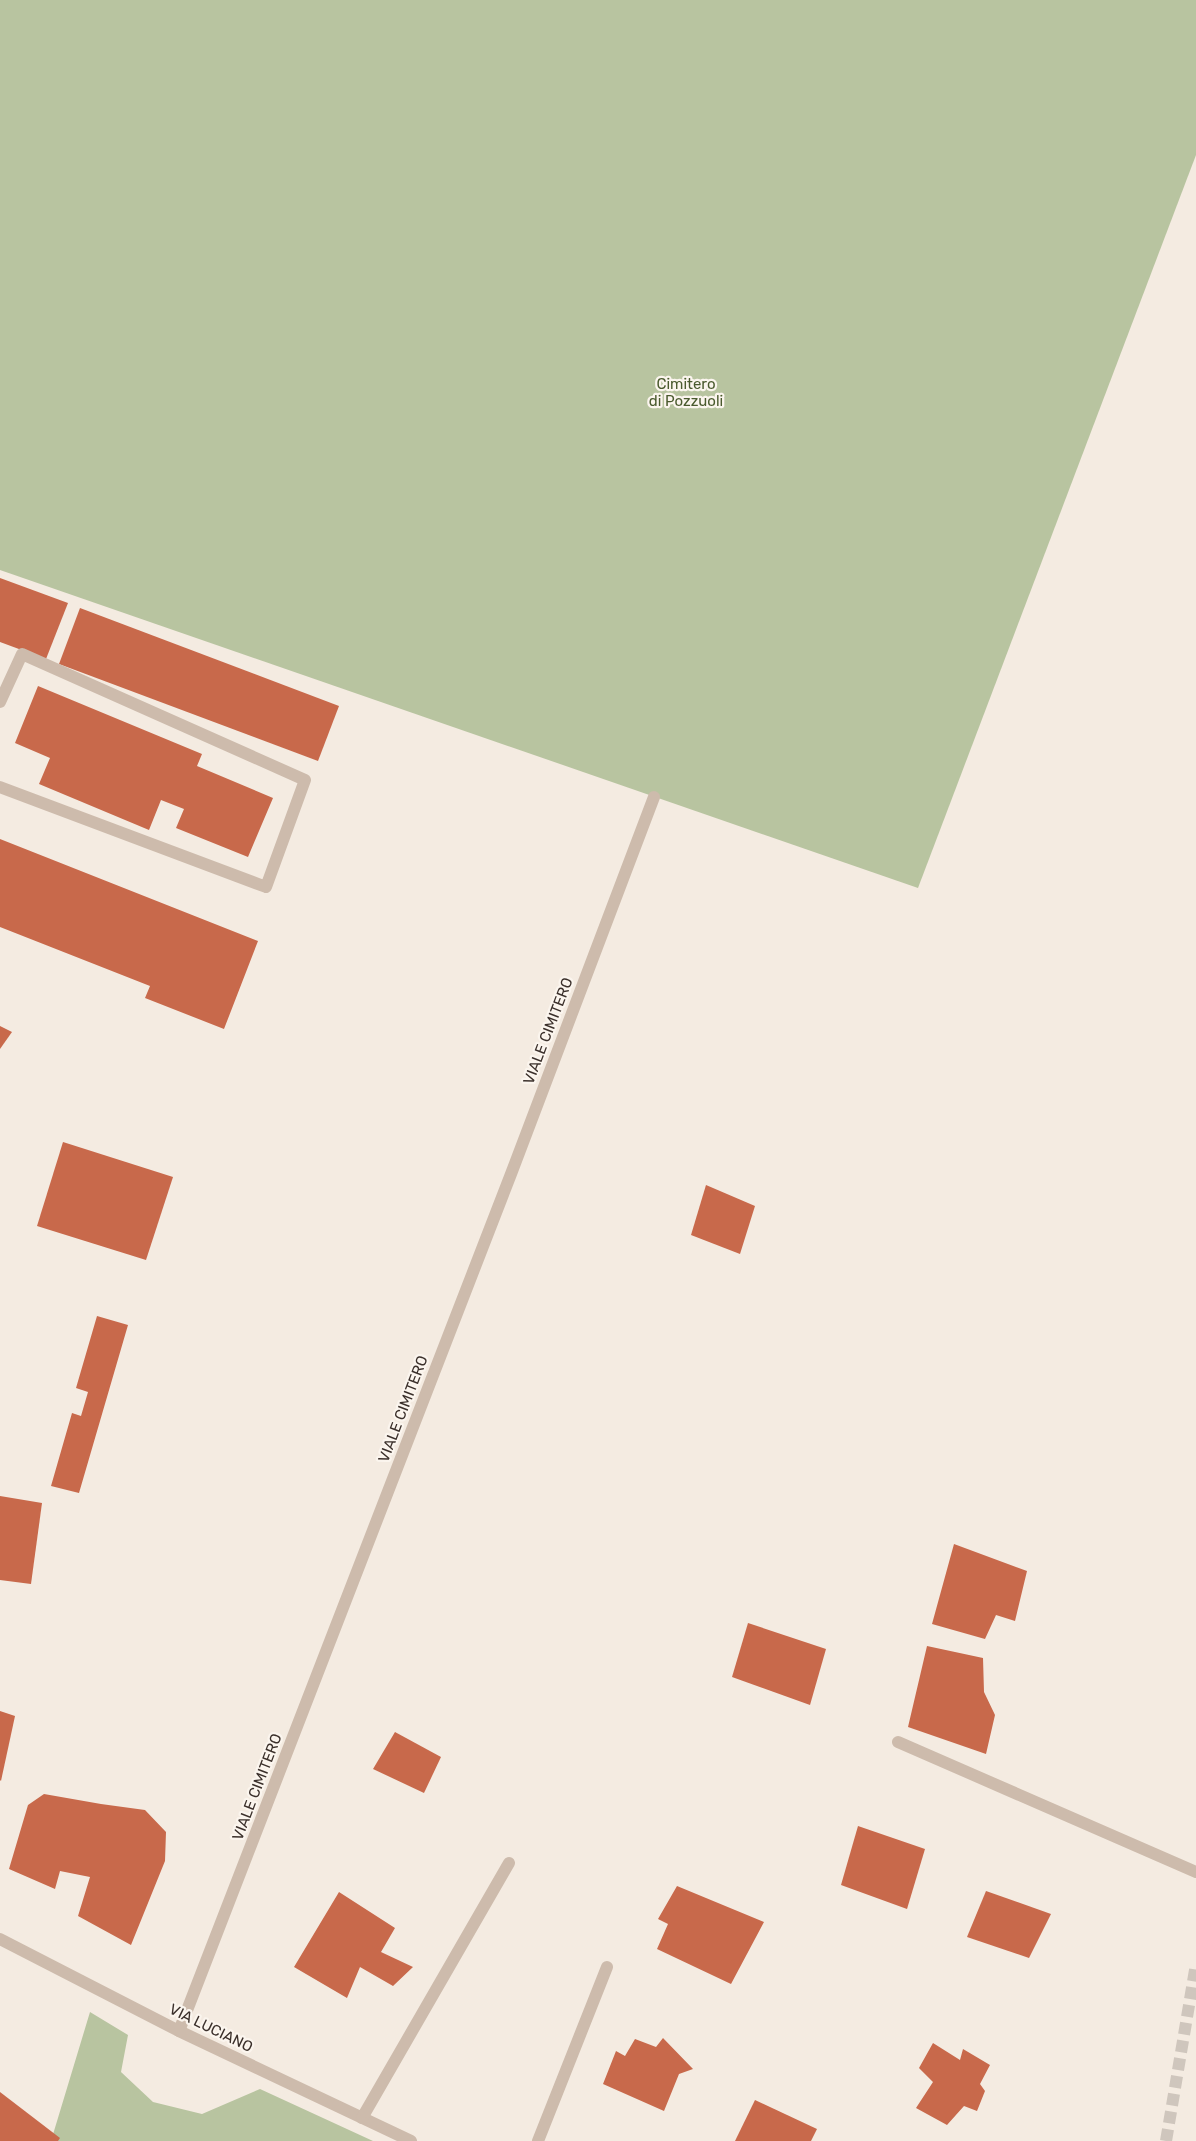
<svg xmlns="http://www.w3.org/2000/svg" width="1196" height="2141" viewBox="0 0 1196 2141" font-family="Rubik,sans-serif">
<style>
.green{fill:#b8c4a0}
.building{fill:#c8694b}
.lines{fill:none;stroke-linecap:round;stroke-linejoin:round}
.tertiary-tunnel{stroke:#cfc6bd;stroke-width:12;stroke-dasharray:12 6;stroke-linecap:butt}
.service{stroke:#cdbbac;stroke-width:12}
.minor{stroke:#cdbbac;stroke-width:12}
.labels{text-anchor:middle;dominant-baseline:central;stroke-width:4.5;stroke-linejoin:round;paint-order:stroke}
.park-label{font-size:15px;fill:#4a5a2e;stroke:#fbf5ee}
.street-label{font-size:15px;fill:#3b302b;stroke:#fbf5ee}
</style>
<rect width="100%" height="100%" fill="#f4ebe1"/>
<g class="green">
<polygon points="0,0 1196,0 1196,155 918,888 0,570"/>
<polygon points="90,2012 128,2035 121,2072 153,2102 202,2114 260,2089 373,2141 51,2141"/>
</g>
<g class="building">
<polygon points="0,578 68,603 46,659 0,642"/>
<polygon points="80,608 339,706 318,761 59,664"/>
<polygon points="38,686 202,754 197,766 273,798 248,857 176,828 184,809 161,800 149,830 39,784 50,758 15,743"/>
<polygon points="0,839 258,941 224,1029 145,998 150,986 0,927"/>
<polygon points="0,1026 12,1032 0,1049"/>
<polygon points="63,1142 173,1177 146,1260 37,1226"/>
<polygon points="706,1185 755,1206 740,1254 691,1235"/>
<polygon points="97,1316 128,1325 79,1493 51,1486 72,1413 81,1416 88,1392 76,1388"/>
<polygon points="0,1496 42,1503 31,1584 0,1580"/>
<polygon points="954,1544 1027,1571 1015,1621 996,1615 985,1639 932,1624"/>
<polygon points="748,1623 826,1649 810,1705 732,1677"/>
<polygon points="927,1646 983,1658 984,1692 995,1715 986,1754 908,1727"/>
<polygon points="0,1711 15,1716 1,1781 0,1780"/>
<polygon points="395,1732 441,1757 424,1793 373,1769"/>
<polygon points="44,1794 101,1804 145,1810 166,1832 165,1861 131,1945 78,1916 90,1877 60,1871 55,1889 9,1869 28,1805"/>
<polygon points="858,1826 925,1849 907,1909 841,1885"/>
<polygon points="677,1886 764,1922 731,1984 657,1949 668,1924 658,1919"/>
<polygon points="986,1891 1051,1914 1029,1958 967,1937"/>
<polygon points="339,1892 395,1928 381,1952 413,1967 393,1986 360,1967 347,1998 294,1967"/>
<polygon points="663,2038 693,2069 679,2074 664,2111 603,2084 616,2051 625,2056 635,2039 656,2047"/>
<polygon points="933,2043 960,2060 963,2049 990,2065 980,2084 985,2091 977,2111 964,2106 947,2125 916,2108 933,2082 919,2068"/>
<polygon points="0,2092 60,2138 58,2141 0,2141"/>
<polygon points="755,2100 817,2129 811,2141 735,2141"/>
</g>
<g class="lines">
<polyline class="tertiary-tunnel" points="1166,2141 1196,1964"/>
<g class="service">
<polyline points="0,702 22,654 305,780 266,887 0,787"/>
<polyline points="179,2031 511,1174 654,797"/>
</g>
<g class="minor">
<polyline points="898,1742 1196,1872"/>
<polyline points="0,1939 179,2031 411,2141"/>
<polyline points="362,2118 509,1863"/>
<polyline points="538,2141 607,1967"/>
</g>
</g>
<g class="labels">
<g class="park-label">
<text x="686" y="384">Cimitero<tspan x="686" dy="17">di Pozzuoli</tspan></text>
</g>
<g class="street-label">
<text transform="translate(548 1031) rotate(-69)">VIALE CIMITERO</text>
<text transform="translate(403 1409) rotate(-69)">VIALE CIMITERO</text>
<text transform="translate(257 1787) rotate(-69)">VIALE CIMITERO</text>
<text transform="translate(211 2028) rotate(26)">VIA LUCIANO</text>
</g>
</g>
</svg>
